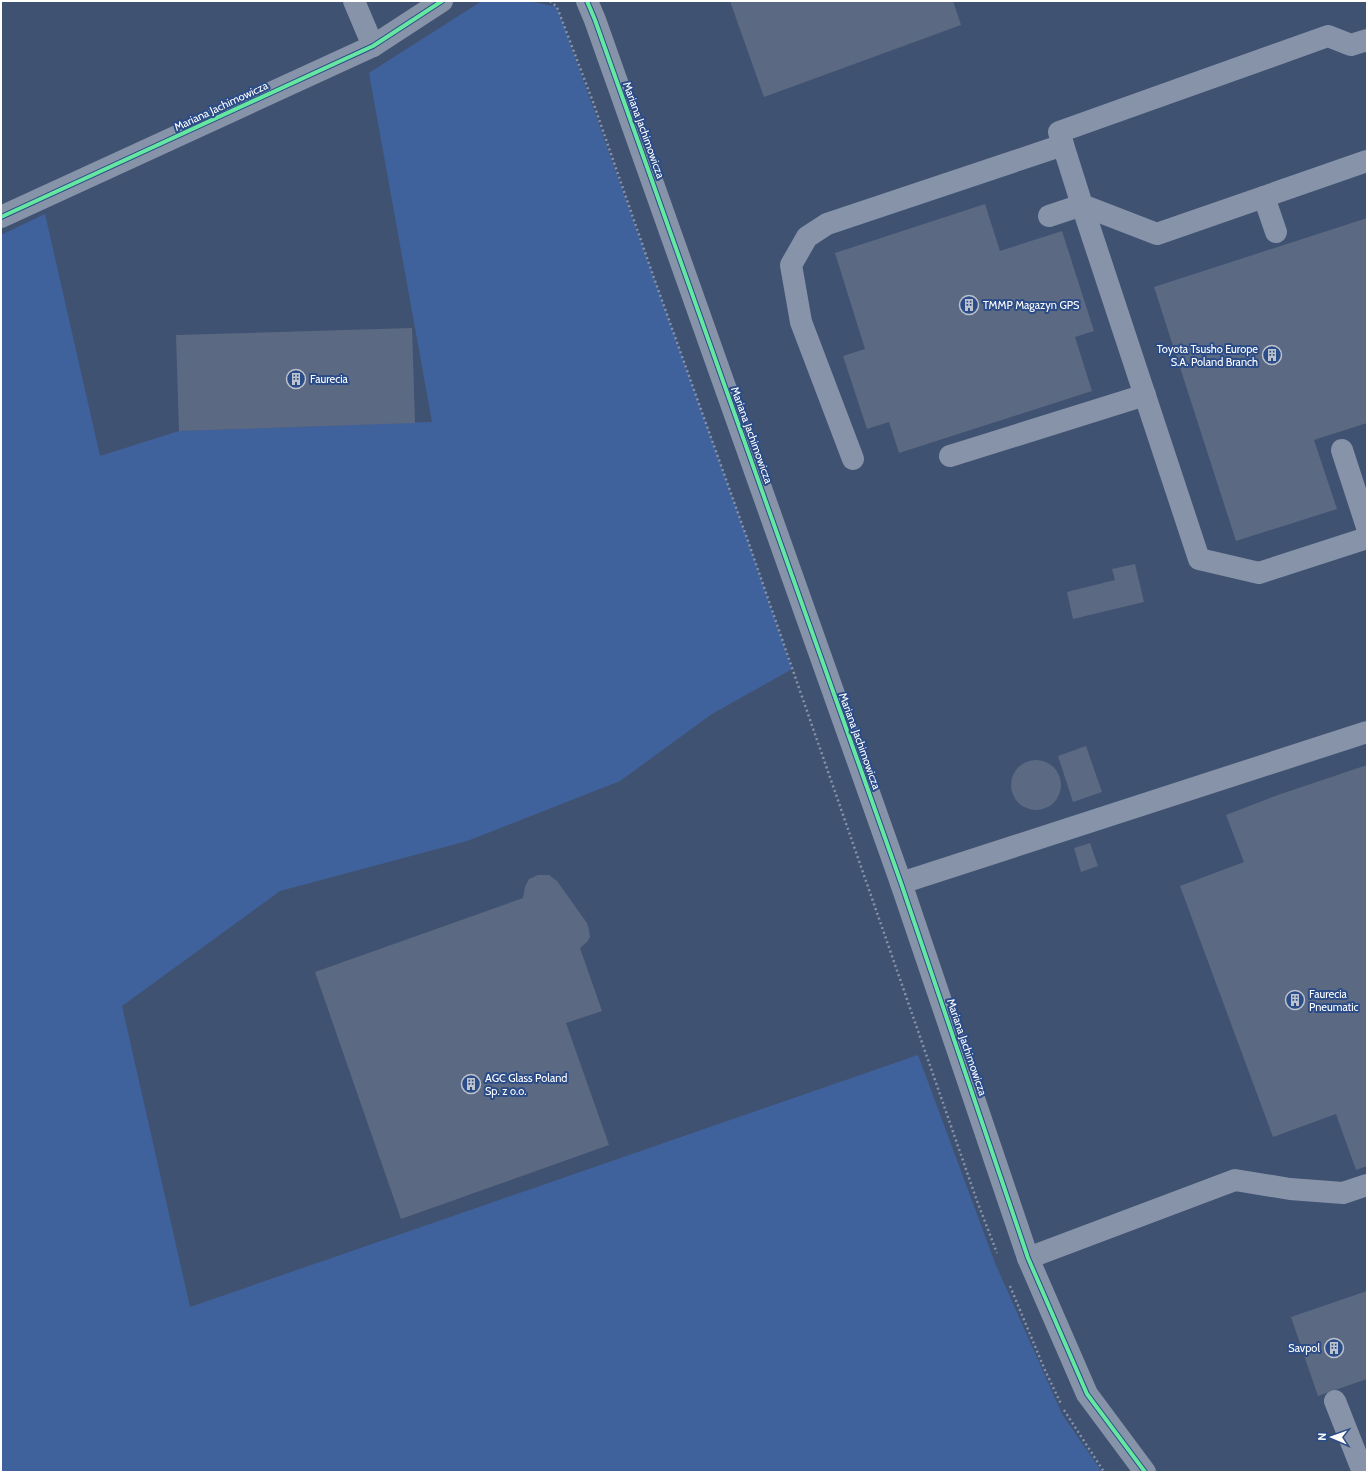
<svg xmlns="http://www.w3.org/2000/svg" width="1368" height="1473" viewBox="0 0 1368 1473" font-family="Cabin,sans-serif">
<style>
.green{fill:#40629c}
.building{fill:#5b6982}
.lines{fill:none;stroke-linecap:round;stroke-linejoin:round}
.path{stroke:#8793a8;stroke-width:2.5;stroke-dasharray:2 3;stroke-linecap:butt}
.minor{stroke:#8793a8;stroke-width:22}
.cycleway-casing{stroke:#2b4c87;stroke-width:6}
.cycleway{stroke:#66e7a1;stroke-width:4}
.labels{text-anchor:middle;dominant-baseline:central;stroke-width:4;stroke-linejoin:round;paint-order:stroke}
.street-label{font-size:11px;fill:#fff;stroke:#2b4c87}
.poi-label{font-size:11px;fill:#fff;stroke:#2b4c87;text-anchor:start}
</style>
<rect width="100%" height="100%" fill="#405272"/>
<polygon class="green" points="482,1 528,1 557,7 748,541 792,669 712,714 620,781 467,841 280,891 122,1006 190,1307 918,1055 995,1263 1062,1414 1102,1472 1,1472 1,235 45,214 100,456 179,431 432,422 369,73"/>
<g class="building">
<polygon points="730,1 953,1 961,25 764,97"/>
<polygon points="985,204 1000,251 1062,231 1094,331 1075,337 1092,391 899,453 889,422 867,429 843,356 865,349 835,253"/>
<polygon points="1367,218 1367,423 1314,440 1337,509 1236,541 1154,287"/>
<polygon points="412,328 415,423 179,431 176,335"/>
<polygon points="1135,564 1144,602 1073,619 1067,592 1115,580 1112,569"/>
<polygon points="1086,746 1102,792 1073,802 1058,756"/>
<circle cx="1036" cy="785" r="25"/>
<polygon points="1367,765 1367,1166 1356,1170 1336,1114 1273,1137 1180,886 1244,862 1226,815 1275,796"/>
<polygon points="1090,843 1098,866 1081,872 1074,848"/>
<polygon points="538,875 549,875 557,881 587,923 589,930 590,937 587,942 580,948 602,1011 566,1023 609,1145 401,1219 315,972 523,898 525,887 529,879"/>
<polygon points="1367,1291 1367,1379 1318,1396 1291,1317"/>
</g>
<g class="lines">
<g class="path">
<polyline points="550,1 557,7 593,102 654,278 748,541 977,1201 997,1253"/>
<polyline points="1010,1286 1044,1368 1061,1404"/>
<polyline points="1064,1410 1104,1472"/>
</g>
<g class="minor">
<polyline points="354,1 373,46"/>
<polyline points="587,1 595,20 901,883 1028,1258 1087,1394 1145,1472"/>
<polyline points="1367,40 1351,45 1328,36 1059,132 1082,205 1157,234 1367,161"/>
<polyline points="1264,197 1276,232"/>
<polyline points="1049,216 1082,205 1199,559 1259,573 1367,538"/>
<polyline points="1,217 373,46 442,1"/>
<polyline points="1342,450 1367,527"/>
<polyline points="950,456 1145,395"/>
<polyline points="853,459 801,322 791,265 807,237 827,224 1063,145"/>
<polyline points="901,883 1367,732"/>
<polyline points="1028,1258 1235,1180 1290,1189 1343,1193 1367,1185"/>
<polyline points="1335,1401 1363,1472"/>
</g>
<g class="cycleway-casing">
<g id="cycleway">
<polyline points="587,1 595,20 901,883 1028,1258 1087,1394 1145,1472"/>
<polyline points="1,217 373,46 442,1"/>
</g>
</g>
<use href="#cycleway" class="cycleway"/>
</g>
<defs>
<g id="building-ring" transform="scale(1)"><circle r="9.5" fill="#2b4c87" stroke="#bcc2ce" stroke-width="1.5"/><path d="M-4-6H4V6H1V3H-1V6H-4ZM-2.5-4.3h1.7v1.8h-1.7ZM.8-4.3h1.7v1.8H.8ZM-2.5-1h1.7V.8h-1.7ZM.8-1h1.7V.8H.8Z" fill="#bcc2ce"/></g>
</defs>
<g fill-rule="evenodd">
<use href="#building-ring" x="969" y="305"/>
<use href="#building-ring" x="1272" y="355"/>
<use href="#building-ring" x="296" y="379"/>
<use href="#building-ring" x="1295" y="1000"/>
<use href="#building-ring" x="471" y="1084"/>
<use href="#building-ring" x="1334" y="1348"/>
</g>
<g class="labels">
<g class="street-label">
<text transform="translate(221 106) rotate(-25)">Mariana Jachimowicza</text>
<text transform="translate(644 130) rotate(70)">Mariana Jachimowicza</text>
<text transform="translate(752 435) rotate(70)">Mariana Jachimowicza</text>
<text transform="translate(860 741) rotate(70)">Mariana Jachimowicza</text>
<text transform="translate(967 1047) rotate(71)">Mariana Jachimowicza</text>
</g>
<g class="poi-label">
<text x="983" y="305">TMMP Magazyn GPS</text>
<text x="1258" y="349" text-anchor="end">Toyota Tsusho Europe<tspan x="1258" dy="13">S.A. Poland Branch</tspan></text>
<text x="310" y="379">Faurecia</text>
<text x="1309" y="994">Faurecia<tspan x="1309" dy="13">Pneumatic</tspan></text>
<text x="485" y="1078">AGC Glass Poland<tspan x="485" dy="13">Sp. z o.o.</tspan></text>
<text x="1320" y="1348" text-anchor="end">Savpol</text>
</g>
</g>
<rect width="1368" height="1473" fill="none" stroke="#ffffff" stroke-width="4"/>
<g transform="translate(1332 1437) rotate(272)" stroke="#2b4c87" stroke-width="3" paint-order="stroke">
<path d="M0-3L7 15L0 10L-7 15Z" fill="#ffffff"/>
<text y="-6" font-size="11" font-weight="bold" text-anchor="middle" fill="#ffffff">N</text>
</g>
</svg>
